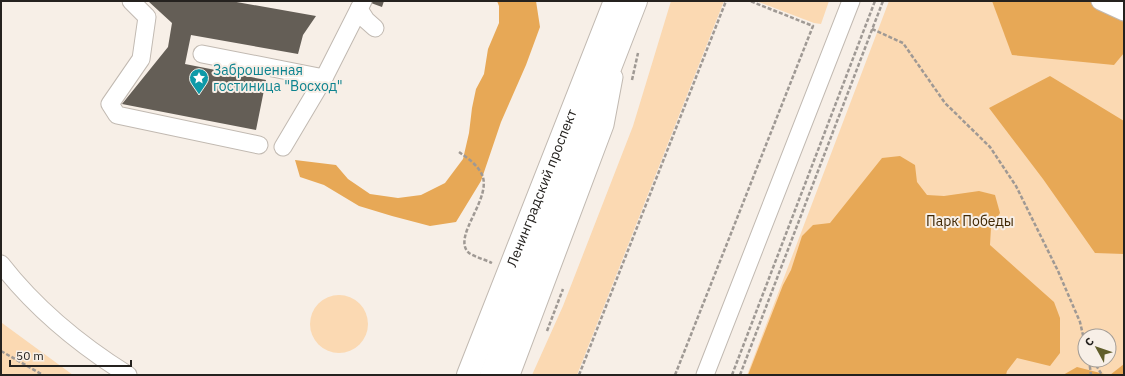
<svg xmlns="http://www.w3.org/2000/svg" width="1125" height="376" viewBox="0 0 1125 376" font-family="'IBM Plex Sans',sans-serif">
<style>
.green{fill:#fbd9b2;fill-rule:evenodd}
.forest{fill:#e7a856}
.building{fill:#645e56}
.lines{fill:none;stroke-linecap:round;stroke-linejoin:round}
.minor-casing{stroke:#c1b9b1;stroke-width:19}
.major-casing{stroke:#c1b9b1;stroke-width:24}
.path{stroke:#9f9994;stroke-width:2.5;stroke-dasharray:4 2;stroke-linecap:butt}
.minor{stroke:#fff;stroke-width:17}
.major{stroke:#fff;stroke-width:22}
.labels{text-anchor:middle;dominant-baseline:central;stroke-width:4;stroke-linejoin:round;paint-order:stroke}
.culture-label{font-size:14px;fill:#0d838f;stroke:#f7efe7;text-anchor:start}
.street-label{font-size:14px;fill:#25221f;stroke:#f7efe7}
.park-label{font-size:14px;fill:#412804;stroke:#f7efe7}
</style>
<rect width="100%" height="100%" fill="#f7efe7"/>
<g class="green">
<polygon points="671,1 724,1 577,375 532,375 563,306 633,126"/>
<polygon points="756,1 829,1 821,24 814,23"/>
<path d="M889,1H1124V375H747ZM1085,336H1109V360H1085Z"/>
<circle cx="339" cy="324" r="29"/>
<polygon points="1,322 2,323 73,375 1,375"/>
</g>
<g class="forest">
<polygon points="497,1 536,1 540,27 526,65 501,122 481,181 456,222 430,226 392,216 359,206 324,185 300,177 295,160 336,165 348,179 370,194 398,198 421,195 445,183 463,159 469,133 472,108 476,89 484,74 488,49 499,23 499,6"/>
<polygon points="992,1 1124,1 1124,53 1114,65 1012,55"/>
<polygon points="1050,76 1124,121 1124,254 1095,253 1043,179 989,108"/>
<polygon points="900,156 915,165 917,182 927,195 944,196 979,191 995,195 1000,213 991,227 990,245 1054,302 1060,318 1060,353 1050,366 1017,358 1007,371 1006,375 748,375 783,285 791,270 802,236 813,225 830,223 882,158"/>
<polygon points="1124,364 1124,375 1110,375"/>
<polygon points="1077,367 1108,375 1063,375"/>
</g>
<g class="building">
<polygon points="148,1 231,1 316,16 303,35 298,54 191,35 185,64 266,80 256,130 122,104 168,47 172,23"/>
<polygon points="372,1 384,1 382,7 371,3"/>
</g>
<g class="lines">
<g class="minor-casing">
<g id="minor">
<polyline points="131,1 147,17 141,59 110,104 117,115 259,145"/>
<polyline points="1100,1 1124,12"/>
<polyline points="359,9 366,20 375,28"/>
<polyline points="202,54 324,78"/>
<polyline points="283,147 324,78 363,1"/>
<path d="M1,264C36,309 80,345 128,375"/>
<polyline points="511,375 605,125 614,77"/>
<polyline points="705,375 851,1"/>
</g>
</g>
<g class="major-casing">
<g id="major">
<path id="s1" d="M468,375L615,1"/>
<polyline points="491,375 636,1"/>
</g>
</g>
<g class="path">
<polyline points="872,29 903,43 945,103 990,147 1016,186 1058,271 1080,322 1085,344"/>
<polyline points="632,80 638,53"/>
<path d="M459,152C466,157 475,163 480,171C497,195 450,236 469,253C475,257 486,260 492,263"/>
<polyline points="547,331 563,289"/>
<polyline points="1,351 43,375"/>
<polyline points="1089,360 1091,375"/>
<polyline points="1093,360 1102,375"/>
<polyline points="579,375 726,1"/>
<polyline points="675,375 813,26 750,1"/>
<polyline points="732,375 875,1"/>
<polyline points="740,375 883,1"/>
</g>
<use href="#minor" class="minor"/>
<use href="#major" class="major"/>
</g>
<defs>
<g id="sight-pin" transform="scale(1)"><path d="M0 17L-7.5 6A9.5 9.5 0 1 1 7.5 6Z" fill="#0f9aa8" stroke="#f7efe7"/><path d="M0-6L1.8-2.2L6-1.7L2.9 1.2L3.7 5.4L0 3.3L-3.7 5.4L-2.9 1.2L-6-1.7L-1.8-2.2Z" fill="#fff"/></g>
</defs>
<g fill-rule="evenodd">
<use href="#sight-pin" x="199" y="78"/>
</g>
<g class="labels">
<g class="culture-label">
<text x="213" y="70">Заброшенная<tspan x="213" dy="16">гостиница "Восход"</tspan></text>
</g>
<g class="street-label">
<text stroke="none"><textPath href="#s1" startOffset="201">Ленинградский проспект</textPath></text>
</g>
<g class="park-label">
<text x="970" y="221">Парк Победы</text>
</g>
</g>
<rect width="1125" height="376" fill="none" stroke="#25221f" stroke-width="4"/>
<g transform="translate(1097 348) rotate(310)"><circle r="19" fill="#f7efe7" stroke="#a39d97"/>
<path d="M0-3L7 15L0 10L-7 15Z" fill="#605d2a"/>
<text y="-6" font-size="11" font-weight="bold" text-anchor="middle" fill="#25221f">С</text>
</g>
<path d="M10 360v6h121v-6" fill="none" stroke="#25221f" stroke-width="2"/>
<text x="16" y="360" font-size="12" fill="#25221f" stroke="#f7efe7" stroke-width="3" paint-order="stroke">50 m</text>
</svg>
